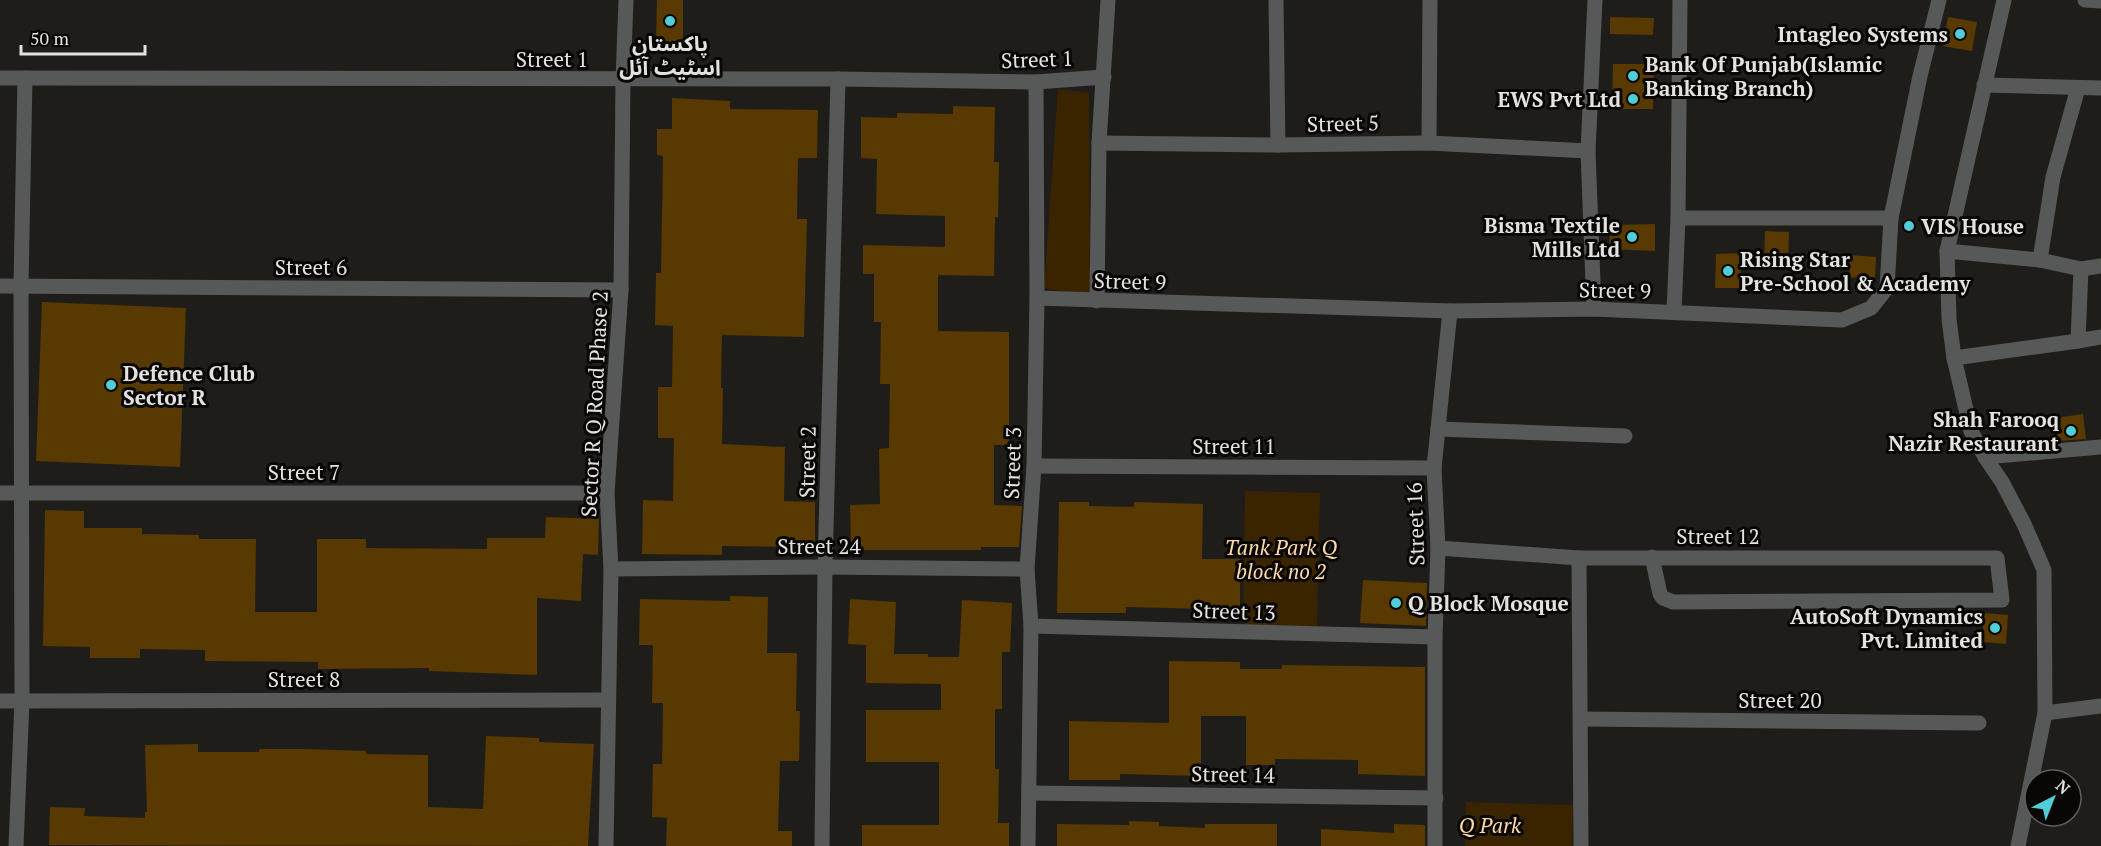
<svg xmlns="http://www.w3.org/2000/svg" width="2101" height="846" viewBox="0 0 2101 846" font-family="'PT Serif','Noto Sans Arabic',serif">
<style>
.green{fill:#3a2400}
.building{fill:#583901}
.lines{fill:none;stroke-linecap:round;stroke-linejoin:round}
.minor{stroke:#575959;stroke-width:15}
.poi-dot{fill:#52ccd6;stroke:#080706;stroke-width:2}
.labels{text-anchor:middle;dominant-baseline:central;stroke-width:6;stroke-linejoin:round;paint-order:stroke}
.poi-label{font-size:21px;font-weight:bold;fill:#e3e2df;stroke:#080706;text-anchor:end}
.street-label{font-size:21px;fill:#e3e2df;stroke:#080706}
.park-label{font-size:21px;font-style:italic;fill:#fdd9a7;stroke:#080706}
</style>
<rect width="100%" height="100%" fill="#1f1d1a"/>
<g class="green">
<polygon points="1058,89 1089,93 1090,296 1044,288"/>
<polygon points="1245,491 1320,493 1317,627 1243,625"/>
<polygon points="1466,802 1573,805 1572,846 1465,846"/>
</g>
<g class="building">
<polygon points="657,0 683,0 683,44 656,43"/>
<polygon points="1610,17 1654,18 1653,35 1610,34"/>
<polygon points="1948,17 1977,22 1972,51 1943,46"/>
<polygon points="1613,64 1654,64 1653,109 1612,109"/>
<polygon points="672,98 730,101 730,109 818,110 817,158 798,158 797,219 807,219 804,337 722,335 721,388 723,388 722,444 785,447 784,501 815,502 815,547 722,546 722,555 642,554 643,500 673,501 674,438 658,438 658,387 672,387 673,326 655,325 656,273 661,273 663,156 657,155 657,129 672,129"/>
<polygon points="953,106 995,107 994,162 999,162 998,217 995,217 994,276 938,275 938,331 1009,332 1009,445 994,445 994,505 1022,506 1019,547 981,547 981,550 851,550 850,505 880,504 879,449 889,448 890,384 880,384 881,322 874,322 874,274 863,274 863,245 945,247 945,216 876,214 877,159 861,158 861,117 897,118 897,113 953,114"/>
<polygon points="1655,224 1655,251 1609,249 1610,225"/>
<polygon points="1765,231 1789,232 1788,261 1764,263"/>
<polygon points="1742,253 1740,288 1715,288 1716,254"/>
<polygon points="1850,255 1876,257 1875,279 1849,277"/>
<polygon points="42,302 186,308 180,467 36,461"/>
<polygon points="2083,414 2086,439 2058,441 2055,418"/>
<polygon points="1059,502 1089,502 1089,506 1134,507 1134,502 1203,504 1202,559 1240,559 1240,613 1208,613 1208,609 1126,607 1126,613 1057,613"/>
<polygon points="45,510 84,511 84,528 142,528 142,534 199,535 199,539 256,539 255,612 317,612 317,539 366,539 366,548 487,549 487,538 545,538 546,517 599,519 598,555 583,554 581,601 537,598 537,675 429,671 429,668 318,669 318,662 205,661 205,650 140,649 140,658 90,658 90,647 43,646"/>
<polygon points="1363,580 1427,583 1426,626 1360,623"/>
<polygon points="730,596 768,597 767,653 797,653 796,711 800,711 799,761 780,761 778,831 792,831 792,846 666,846 667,818 652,817 653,764 662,764 663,703 652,703 653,645 639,645 640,599 730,601"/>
<polygon points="850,599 896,602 894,654 928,654 928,657 959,657 962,600 1012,603 1010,652 1002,652 1002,709 995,709 995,769 999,769 998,823 1009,823 1009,846 862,846 862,825 939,825 939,762 866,762 866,710 941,710 941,684 866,683 866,645 848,644"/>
<polygon points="1984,613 2008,615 2006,644 1982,642"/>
<polygon points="1169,661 1240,662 1240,669 1282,669 1282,665 1425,667 1425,776 1358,774 1358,760 1275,759 1275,765 1246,765 1246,716 1201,716 1201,776 1120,774 1120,780 1069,780 1069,721 1169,723"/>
<polygon points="486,736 539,738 539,742 594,744 588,846 49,845 50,807 85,808 84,816 145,818 145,812 147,812 145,745 198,744 198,752 259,752 259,749 305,749 366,751 366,754 428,755 428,807 483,809"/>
<polygon points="1129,821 1159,822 1159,826 1205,828 1205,824 1277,824 1277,846 1057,846 1057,824 1129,825"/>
<polygon points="1394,824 1425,825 1425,846 1321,846 1321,829 1394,833"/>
</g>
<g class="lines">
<g class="minor">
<polyline points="1276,0 1278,145"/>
<polyline points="2004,0 1947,251 1949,319 1954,358 1971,431 1985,457 2002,482 2024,524 2044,570 2045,713 2018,846"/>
<polyline points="2085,0 2101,1"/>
<polyline points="0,78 838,79 1036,82 1104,77"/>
<polyline points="1984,85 2101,88"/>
<polyline points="1099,143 1278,145 1429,143 1588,151"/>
<polyline points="1429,143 1430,0"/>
<polyline points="1678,218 1891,218"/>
<polyline points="1947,251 2040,260 2081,269 2101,266"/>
<polyline points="2040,260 2053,177 2078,88"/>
<polyline points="2081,269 2078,341 2101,337"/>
<polyline points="0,286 621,290"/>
<polyline points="1037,298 1450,311 1594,309 1842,320 1871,308 1887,288 1891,218 1920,76 1939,0"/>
<polyline points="1097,301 1099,143 1108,0"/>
<polyline points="1594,309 1588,151 1595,0"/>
<polyline points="1674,312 1678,218 1680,0"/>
<polyline points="1954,358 2078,341"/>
<polyline points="1438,429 1625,436"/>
<polyline points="1985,457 2101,447"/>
<polyline points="1034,466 1434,468"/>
<polyline points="0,493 607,493"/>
<polyline points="1438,548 1579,558 1997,558 2002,600 1673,602 1663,598 1660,594 1652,557"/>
<polyline points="1579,558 1581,846"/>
<polyline points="611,569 825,567 1027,569"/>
<polyline points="1031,626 1435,637"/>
<polyline points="0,701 608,700"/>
<polyline points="2045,713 2101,706"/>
<polyline points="1581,719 1979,723"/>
<polyline points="1029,793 1436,798"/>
<polyline points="16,846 22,701 21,286 25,78"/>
<polyline points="606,846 611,569 607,493 621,290 623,80 626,0"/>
<polyline points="822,846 825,567 838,79"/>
<polyline points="1028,846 1031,626 1027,569 1034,466 1037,298 1036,82"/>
<polyline points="1435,846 1435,637 1438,548 1434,468 1450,311"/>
</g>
</g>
<g class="poi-dot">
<circle cx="670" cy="21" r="6"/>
<circle cx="1960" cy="34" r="6"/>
<circle cx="1633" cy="76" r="6"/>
<circle cx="1633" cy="99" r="6"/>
<circle cx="1909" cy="226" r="6"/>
<circle cx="1632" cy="237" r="6"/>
<circle cx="1728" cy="271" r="6"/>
<circle cx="111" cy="385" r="6"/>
<circle cx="2071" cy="431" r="6"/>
<circle cx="1396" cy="603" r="6"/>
<circle cx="1995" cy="628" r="6"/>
</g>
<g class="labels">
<g class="poi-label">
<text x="1948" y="34">Intagleo Systems</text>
<text x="670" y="43" text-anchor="middle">پاکستان<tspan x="670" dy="24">اسٹیٹ آئل</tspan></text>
<text x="1645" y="64" text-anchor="start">Bank Of Punjab(Islamic<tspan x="1645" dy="24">Banking Branch)</tspan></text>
<text x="1621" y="99">EWS Pvt Ltd</text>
<text x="1620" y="225">Bisma Textile<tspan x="1620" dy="24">Mills Ltd</tspan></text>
<text x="1921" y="226" text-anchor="start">VIS House</text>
<text x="1740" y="259" text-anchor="start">Rising Star<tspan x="1740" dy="24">Pre-School &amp; Academy</tspan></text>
<text x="123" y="373" text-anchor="start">Defence Club<tspan x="123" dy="24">Sector R</tspan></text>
<text x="2059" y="419">Shah Farooq<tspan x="2059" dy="24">Nazir Restaurant</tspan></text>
<text x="1408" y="603" text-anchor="start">Q Block Mosque</text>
<text x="1983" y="616">AutoSoft Dynamics<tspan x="1983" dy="24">Pvt. Limited</tspan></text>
</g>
<g class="street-label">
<text x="552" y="59">Street 1</text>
<text transform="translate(1037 59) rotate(-2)">Street 1</text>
<text transform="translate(1343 123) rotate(-1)">Street 5</text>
<text x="311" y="267">Street 6</text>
<text transform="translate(1130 281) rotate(2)">Street 9</text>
<text transform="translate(1615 290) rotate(1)">Street 9</text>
<text transform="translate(594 404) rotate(-87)">Sector R Q Road Phase 2</text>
<text x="1234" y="446">Street 11</text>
<text transform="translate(807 462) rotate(-89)">Street 2</text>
<text transform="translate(1012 463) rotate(-88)">Street 3</text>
<text x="304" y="472">Street 7</text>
<text transform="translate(1415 524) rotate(-92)">Street 16</text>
<text x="1718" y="536">Street 12</text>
<text x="819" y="546">Street 24</text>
<text transform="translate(1234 611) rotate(2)">Street 13</text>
<text x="304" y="679">Street 8</text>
<text x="1780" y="700">Street 20</text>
<text transform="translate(1233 774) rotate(1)">Street 14</text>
</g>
<g class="park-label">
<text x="1281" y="547">Tank Park Q<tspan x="1281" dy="24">block no 2</tspan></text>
<text x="1490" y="825">Q Park</text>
</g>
</g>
<g transform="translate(2053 798) rotate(42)"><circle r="28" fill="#080706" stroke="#605f5d" stroke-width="1.5"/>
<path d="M0-4.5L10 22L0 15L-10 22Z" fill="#52ccd6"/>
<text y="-9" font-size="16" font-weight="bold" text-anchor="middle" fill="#e3e2df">N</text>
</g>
<path d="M21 45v9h124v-9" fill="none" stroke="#e3e2df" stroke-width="3"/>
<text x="30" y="45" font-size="18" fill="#e3e2df" stroke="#080706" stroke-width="4.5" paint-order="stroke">50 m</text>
</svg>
